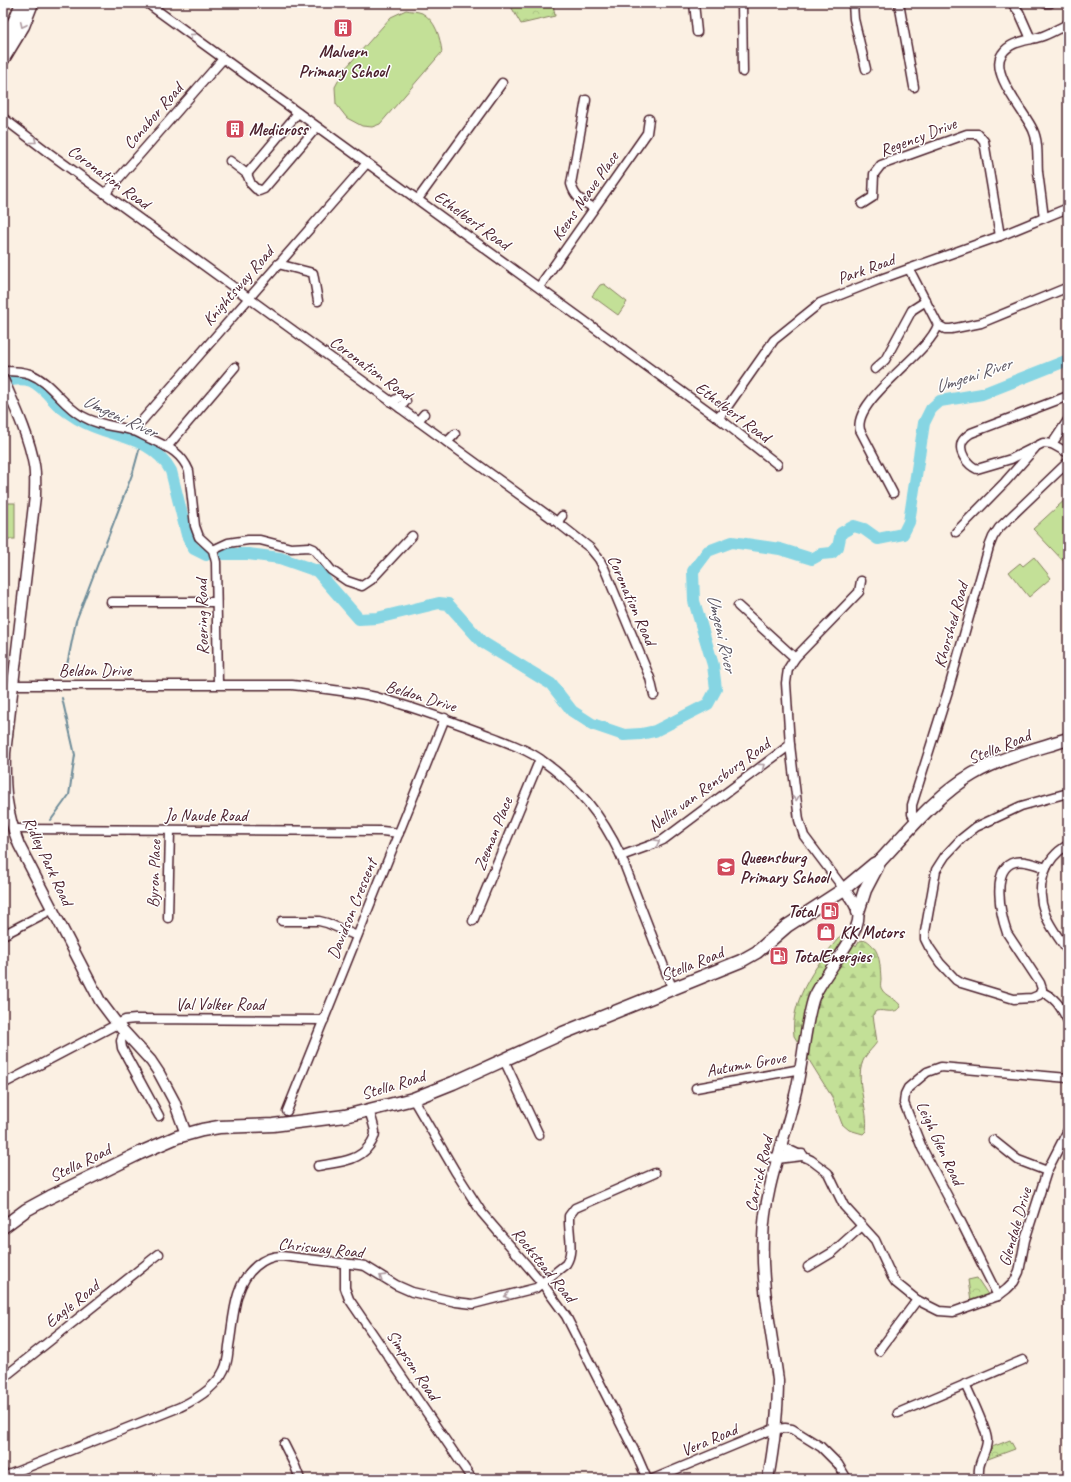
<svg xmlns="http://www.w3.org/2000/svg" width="1071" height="1482" viewBox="0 0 1071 1482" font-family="Caveat,sans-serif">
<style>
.forest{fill:url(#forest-firs);stroke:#868061}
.park{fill:url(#park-crowns);stroke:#868061}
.garden{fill:#c3e097;stroke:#868061}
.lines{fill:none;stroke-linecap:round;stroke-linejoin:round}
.stream{stroke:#6e8c99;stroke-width:2}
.river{stroke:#86d5e3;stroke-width:12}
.minor-casing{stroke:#4a1f2b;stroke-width:11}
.tertiary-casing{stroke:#4a1f2b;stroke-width:13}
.secondary-casing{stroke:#4a1f2b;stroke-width:15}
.minor{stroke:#fff;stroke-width:8}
.tertiary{stroke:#fff;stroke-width:10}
.secondary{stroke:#fff;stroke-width:12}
.oneway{stroke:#ae9aa0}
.labels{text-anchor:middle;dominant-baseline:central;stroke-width:3;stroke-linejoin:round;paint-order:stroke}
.poi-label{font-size:17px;font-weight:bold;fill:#4a1f2b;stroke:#fff;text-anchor:start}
.street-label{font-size:17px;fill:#4a1f2b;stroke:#fff}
.water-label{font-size:18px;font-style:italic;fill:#5c5662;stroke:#fff}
</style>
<defs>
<pattern id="forest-firs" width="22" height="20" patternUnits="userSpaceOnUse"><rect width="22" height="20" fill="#c3e097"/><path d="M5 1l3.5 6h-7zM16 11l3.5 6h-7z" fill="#a9c082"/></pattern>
<pattern id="park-crowns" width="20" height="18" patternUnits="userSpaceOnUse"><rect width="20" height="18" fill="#c3e097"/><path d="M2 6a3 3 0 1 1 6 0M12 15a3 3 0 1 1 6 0" fill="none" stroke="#a9c082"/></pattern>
</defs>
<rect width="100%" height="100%" fill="#fbf0e3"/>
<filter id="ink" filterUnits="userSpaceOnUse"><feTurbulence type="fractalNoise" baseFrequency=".025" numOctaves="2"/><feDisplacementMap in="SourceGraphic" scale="8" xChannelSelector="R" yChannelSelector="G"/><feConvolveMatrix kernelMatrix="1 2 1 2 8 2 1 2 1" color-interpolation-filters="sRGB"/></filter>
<g filter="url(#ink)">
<path class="forest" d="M844,932L849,936L856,946L859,941L866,940C880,949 880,963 881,979C881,981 880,985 881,988C885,997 897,998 901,1007C894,1015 885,1009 876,1011L873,1015L877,1042C874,1047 868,1052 865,1057C852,1079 870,1109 866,1131L863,1134L849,1130L842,1124L832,1097L794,1036C789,999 821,958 844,932Z"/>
<g class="park">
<polygon points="509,3 553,3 555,16 521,24"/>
<polygon points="977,1278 989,1296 971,1302 968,1280"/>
<polygon points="1010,1440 1015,1449 988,1459 992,1447"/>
</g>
<g class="garden">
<path d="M406,10C410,11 417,11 422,13C436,21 440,37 442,52L380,124L372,127L362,126L347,118L336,104L335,87L344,70L391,17Z"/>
<polygon points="604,284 627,302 618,315 592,296 600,285"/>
<polygon points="1068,497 1068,566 1033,529"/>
<rect x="3" y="503" width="12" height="36"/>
<polygon points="1034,557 1051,578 1029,597 1009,572 1020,563 1023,566"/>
</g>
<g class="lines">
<g class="stream">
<polyline points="65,675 76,621 133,472 141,443"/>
<polyline points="51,820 69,795 75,755 62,698"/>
</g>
<g class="river">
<path d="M10,380C17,379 24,378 31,381C41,385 50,397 58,405C64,410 71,415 78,419C110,439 150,433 171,471L187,535L194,549L206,555"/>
<polyline points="223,554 248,554 280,558 317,571 359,619 377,618 439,603 448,604 482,642 551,684 572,711 592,724 624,735 641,734 655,731 708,704 716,689 713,665 694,601 693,571 708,551 732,542 780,549 812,559 821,554 832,553 838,547 841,533 854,526 864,529 878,539 903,534 909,522 924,423 931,409 940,401 982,394 1068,360"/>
</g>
<g class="minor-casing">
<g id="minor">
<polyline points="147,3 725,423 777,464"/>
<polyline points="694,3 697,32"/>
<polyline points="742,3 743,72"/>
<polyline points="853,3 854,19 866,69"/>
<polyline points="899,3 914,87"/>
<polyline points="1012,3 1019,12 1031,39"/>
<polyline points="1045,3 1050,3"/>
<path d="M586,100L571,184C575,198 582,201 594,208"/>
<polyline points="3,118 49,153 557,522 590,548 599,559 605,570 650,678 654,695"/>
<polyline points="230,161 247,174 298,113"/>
<polyline points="247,174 251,184 256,189 258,189 259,191 264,189 317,127"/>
<polyline points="105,194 223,59"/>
<polyline points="418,199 502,83"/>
<polyline points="862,204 873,197 874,174 881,165 967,134 978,134 984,141 1000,236"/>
<path d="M1044,218C1042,203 1040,188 1038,172C1037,159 1039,142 1033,130C1025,112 989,73 1002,54C1010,41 1027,41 1040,37C1050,34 1059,28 1068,24"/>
<polyline points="278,264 313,273 318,301"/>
<polyline points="539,287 647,133 649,119"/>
<polyline points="938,325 945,329 951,329 981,323 1066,288"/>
<polyline points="875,369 885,360 912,310 926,301"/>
<path d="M3,371C12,371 22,371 30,374C51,382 62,405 82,416C97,425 115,426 131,430C138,432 144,436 151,439C168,447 181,452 189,471L195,526L199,537L213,550L216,562L218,684"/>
<path d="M1068,396L971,433C968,435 964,438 962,442C958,453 968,465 977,469L1011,459L1043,443L1052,444L1068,453"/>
<polyline points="391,402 400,397"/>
<polyline points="400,408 406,401"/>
<polyline points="718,418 725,410 774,340 820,303 878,280 1000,236 1068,208"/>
<polyline points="418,421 424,414"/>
<polyline points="133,431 367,163"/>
<polyline points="447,442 455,434"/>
<polyline points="1052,444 1068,420"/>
<polyline points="167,447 235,367"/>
<path d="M893,493L860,430C852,400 928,355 938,325L909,269"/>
<polyline points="557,522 562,516"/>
<polyline points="956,532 1005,482 1035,448"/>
<polyline points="213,550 228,543 248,540 260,540 291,548 309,547 314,549 331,570 347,581 362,586 371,580 412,536"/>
<polyline points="111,602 216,602"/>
<polyline points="738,606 795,658"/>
<path d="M14,685H292C320,688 348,691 376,697C414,707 451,721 488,735C505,742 525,748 540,759C578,786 601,814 621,856L673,990"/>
<polyline points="916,822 912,814 912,805 948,691 989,547 993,537 999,528 1068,462"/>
<polyline points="13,829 382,831 399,833"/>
<path d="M1068,845C1043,859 1035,888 1045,914C1050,927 1060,940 1068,951"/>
<polyline points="621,856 654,844 663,840 790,745"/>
<path d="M1046,868C1037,865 1025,860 1015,862C990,868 1001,916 1007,933L1040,983L1042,989L1039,995L1032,998L1014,999L961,983L956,980L940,963L929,947L925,939V932L936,870L945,856L961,839L976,827L1021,806L1068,793"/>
<polyline points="844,889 804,836 799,820 790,745 786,683 788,669 795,658 859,592 861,581"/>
<polyline points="168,918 170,830"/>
<polyline points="282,921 319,921 327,923 357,936"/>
<polyline points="473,921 540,759"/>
<polyline points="3,935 53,909"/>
<path d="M1041,992C1056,997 1061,1008 1068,1021"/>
<polyline points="124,1031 121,1041 122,1048 159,1116"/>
<polyline points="504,1060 539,1135"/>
<polyline points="3,1084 125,1020 136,1019 324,1020"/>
<polyline points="696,1088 801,1069"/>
<polyline points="413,1099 455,1171 482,1213 542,1283 566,1316 637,1456 647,1479"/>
<polyline points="287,1111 445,718"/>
<polyline points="993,1140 1018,1160 1047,1171"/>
<polyline points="781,1146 811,1160 828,1173 844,1206 875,1240 892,1277 896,1283 917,1300 939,1311 953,1312 998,1296 1007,1289 1014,1282 1019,1272 1025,1240 1047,1171 1068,1130"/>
<polyline points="766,1157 777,1158"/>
<path d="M318,1166C336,1162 358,1162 369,1146C372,1142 375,1137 375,1132C374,1125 371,1117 369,1110"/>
<polyline points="345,1263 345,1288 349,1299 472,1479"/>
<polyline points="808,1267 833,1252 862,1226"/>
<polyline points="998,1296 956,1212 922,1148 904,1103 905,1094 908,1088 927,1072 941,1067 1068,1078"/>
<polyline points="879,1351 917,1300"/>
<polyline points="3,1378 159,1254"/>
<path d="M965,1384C970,1395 987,1430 987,1440C987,1454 975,1464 980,1479"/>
<polyline points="898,1413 1023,1360"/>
<polyline points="284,1444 295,1466 300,1479"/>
<path d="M3,1477L180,1407C197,1399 216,1387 224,1370C228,1362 228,1354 229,1346C234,1318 233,1285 256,1266C264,1259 271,1256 281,1256L359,1265L365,1266L396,1285L412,1292L456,1302L473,1304L536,1288L566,1264C574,1252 569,1235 569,1221V1216L575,1208L655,1173"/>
<polyline points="653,1479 754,1437 771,1430 785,1428 792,1429 821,1447 838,1464 847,1479"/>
</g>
</g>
<g class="tertiary-casing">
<g id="tertiary">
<path d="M3,380C15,407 29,436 34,465C36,475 35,486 35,496L5,753C4,788 6,812 19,845L100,1001L118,1025L151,1061L159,1073L174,1101L186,1134"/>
<polyline points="777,1158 802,1155"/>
<path d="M768,1479C774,1446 778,1414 778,1380C772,1334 761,1286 763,1239C764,1189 784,1143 795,1095C803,1064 804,1031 813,1000C820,977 863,933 858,913C856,904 849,896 844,889"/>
</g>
</g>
<g class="secondary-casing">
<g id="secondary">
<polyline points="3,41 15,20 22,3"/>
<polyline points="3,59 23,26 32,3"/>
<path d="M876,867L880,861C908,831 938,794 973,774C1002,757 1037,749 1068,739"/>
<polyline points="858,912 865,890 877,867"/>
<polyline points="3,1227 26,1210 50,1197 140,1153 177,1137 202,1130 219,1127 273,1125 345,1116 413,1099 453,1083 563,1033 741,961 757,952 787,926 844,889 874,864 880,861"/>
</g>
</g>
<use href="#minor" class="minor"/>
<use href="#tertiary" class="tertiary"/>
<use href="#secondary" class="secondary"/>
</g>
<defs><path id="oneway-chevron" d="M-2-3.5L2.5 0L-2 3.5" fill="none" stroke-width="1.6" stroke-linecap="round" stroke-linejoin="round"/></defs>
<g class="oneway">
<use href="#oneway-chevron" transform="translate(23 25) rotate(115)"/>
<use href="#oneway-chevron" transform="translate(192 36) rotate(-144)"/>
<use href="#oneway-chevron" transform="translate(34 141) rotate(38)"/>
<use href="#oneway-chevron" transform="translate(762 766) rotate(-37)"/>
<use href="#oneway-chevron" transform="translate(796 798) rotate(84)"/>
<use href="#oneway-chevron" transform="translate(657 842) rotate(-27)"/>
<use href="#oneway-chevron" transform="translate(382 1277) rotate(-148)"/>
<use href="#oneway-chevron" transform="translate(507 1296) rotate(167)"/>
</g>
</g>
<defs>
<g id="building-square" transform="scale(1)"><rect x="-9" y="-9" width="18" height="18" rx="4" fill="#d1495b" stroke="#fff"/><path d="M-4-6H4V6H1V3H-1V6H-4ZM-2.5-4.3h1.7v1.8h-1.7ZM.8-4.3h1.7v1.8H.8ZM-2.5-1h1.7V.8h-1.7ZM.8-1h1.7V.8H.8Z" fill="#fff"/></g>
<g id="school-square" transform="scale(1)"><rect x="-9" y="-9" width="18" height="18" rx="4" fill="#d1495b" stroke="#fff"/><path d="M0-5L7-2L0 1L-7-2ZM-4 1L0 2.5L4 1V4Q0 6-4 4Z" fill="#fff"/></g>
<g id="fuel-square" transform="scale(1)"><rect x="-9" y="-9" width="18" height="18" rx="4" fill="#d1495b" stroke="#fff"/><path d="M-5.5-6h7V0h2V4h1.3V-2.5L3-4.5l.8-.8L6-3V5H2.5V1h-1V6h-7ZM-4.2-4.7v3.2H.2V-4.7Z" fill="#fff"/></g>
<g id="shop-square" transform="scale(1)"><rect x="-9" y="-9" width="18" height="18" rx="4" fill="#d1495b" stroke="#fff"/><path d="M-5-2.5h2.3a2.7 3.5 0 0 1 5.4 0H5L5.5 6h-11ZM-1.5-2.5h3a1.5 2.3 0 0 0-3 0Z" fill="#fff"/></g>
</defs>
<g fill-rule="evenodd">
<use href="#building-square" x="343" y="28"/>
<use href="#building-square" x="235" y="129"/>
<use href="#school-square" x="726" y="867"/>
<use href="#fuel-square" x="830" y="911"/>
<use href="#shop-square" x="826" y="932"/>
<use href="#fuel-square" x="779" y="956"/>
</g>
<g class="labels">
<g class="poi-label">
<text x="343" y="51" text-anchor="middle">Malvern<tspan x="343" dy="20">Primary School</tspan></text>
<text x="249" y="129">Medicross</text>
<text x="740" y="857">Queensburg<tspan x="740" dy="20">Primary School</tspan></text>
<text x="816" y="911" text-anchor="end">Total</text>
<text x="840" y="932">KK Motors</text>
<text x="793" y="956">TotalEnergies</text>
</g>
<g class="street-label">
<text transform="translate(153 116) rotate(-49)">Conabor Road</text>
<text transform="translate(918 137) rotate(-21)">Regency Drive</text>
<text transform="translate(109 177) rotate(36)">Coronation Road</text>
<text transform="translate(585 196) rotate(-55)">Keens Neave Place</text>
<text transform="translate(472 220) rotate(36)">Ethelbert Road</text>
<text transform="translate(866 269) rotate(-20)">Park Road</text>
<text transform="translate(238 286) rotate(-49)">Knightsway Road</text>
<text transform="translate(371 368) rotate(36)">Coronation Road</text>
<text transform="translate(733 412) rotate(37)">Ethelbert Road</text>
<text transform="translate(632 600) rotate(66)">Coronation Road</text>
<text transform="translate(202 617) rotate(-91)">Roering Road</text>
<text transform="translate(951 625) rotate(-74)">Khorshed Road</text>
<text x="95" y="670">Beldon Drive</text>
<text transform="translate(421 696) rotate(17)">Beldon Drive</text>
<text transform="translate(999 747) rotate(-22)">Stella Road</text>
<text transform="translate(709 785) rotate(-36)">Nellie van Rensburg Road</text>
<text x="206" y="815">Jo Naude Road</text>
<text transform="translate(493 834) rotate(-68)">Zeeman Place</text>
<text transform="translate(48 861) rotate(65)">Ridley Park Road</text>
<text transform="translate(154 874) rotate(-88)">Byron Place</text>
<text transform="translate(352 909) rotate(-68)">Davidson Crescent</text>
<text transform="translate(692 964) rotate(-22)">Stella Road</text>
<text x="220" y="1004">Val Volker Road</text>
<text transform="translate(746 1064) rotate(-10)">Autumn Grove</text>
<text transform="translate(393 1085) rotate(-17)">Stella Road</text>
<text transform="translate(940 1143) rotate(65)">Leigh Glen Road</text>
<text transform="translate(80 1163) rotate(-26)">Stella Road</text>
<text transform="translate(759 1174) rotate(-77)">Carrick Road</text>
<text transform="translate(1015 1227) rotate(-74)">Glendale Drive</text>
<text transform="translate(321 1248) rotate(6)">Chrisway Road</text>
<text transform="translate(544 1265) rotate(51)">Rockstead Road</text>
<text transform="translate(72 1304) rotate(-39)">Eagle Road</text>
<text transform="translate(413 1365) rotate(56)">Simpson Road</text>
<text transform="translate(709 1440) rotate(-23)">Vera Road</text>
</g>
<g class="water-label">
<text transform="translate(973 375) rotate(-18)">Umgeni River</text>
<text transform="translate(120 416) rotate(25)">Umgeni River</text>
<text transform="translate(722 633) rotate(77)">Umgeni River</text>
</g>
</g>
<rect width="1071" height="1482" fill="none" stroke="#fff" stroke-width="16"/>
<rect x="8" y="8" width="1055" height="1466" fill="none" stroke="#4a1f2b" stroke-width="1.5" filter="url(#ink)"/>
</svg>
